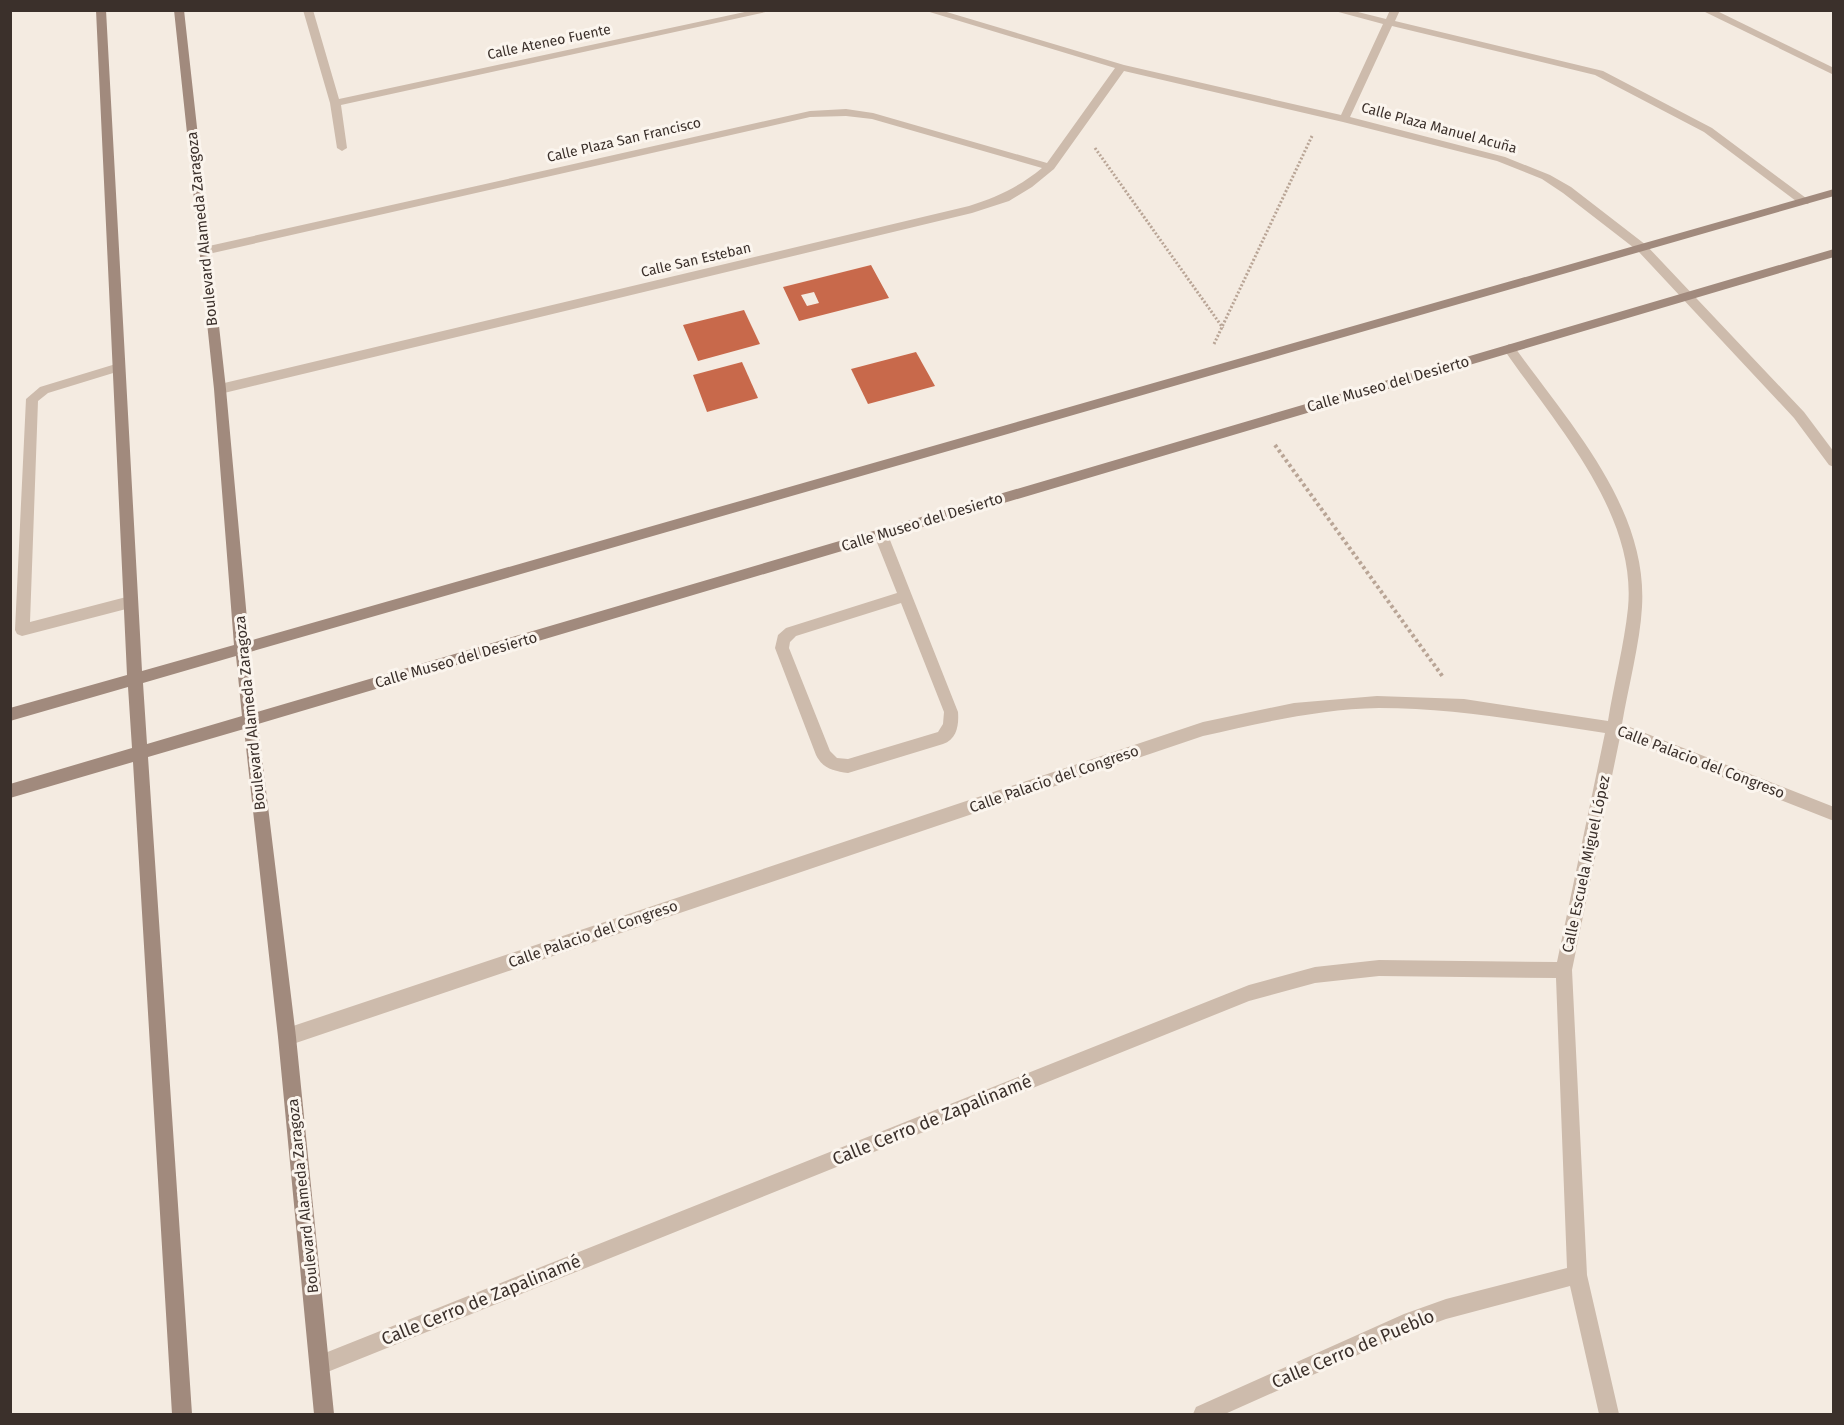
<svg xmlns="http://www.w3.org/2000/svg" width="1844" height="1425" viewBox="0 0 1844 1425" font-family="'Fira Sans',sans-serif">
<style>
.building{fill:#c8694b;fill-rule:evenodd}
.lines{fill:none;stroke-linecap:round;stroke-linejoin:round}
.path-far1{stroke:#b9a596;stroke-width:3;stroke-dasharray:2 2;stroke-linecap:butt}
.path{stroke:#b9a596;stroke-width:4;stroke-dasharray:3 3;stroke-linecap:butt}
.lane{fill:#cdbbac;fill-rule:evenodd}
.street{fill:#cdbbac;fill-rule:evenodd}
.secondary{fill:#a18a7d;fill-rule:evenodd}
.labels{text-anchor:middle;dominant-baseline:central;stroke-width:6;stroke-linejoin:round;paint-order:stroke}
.far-street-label{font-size:14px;fill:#3b302b;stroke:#fbf5ee}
.street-label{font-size:15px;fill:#3b302b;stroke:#fbf5ee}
.near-street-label{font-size:18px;fill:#3b302b;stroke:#fbf5ee}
</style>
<rect width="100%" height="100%" fill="#f4ebe1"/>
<g class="building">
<path d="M871,265L889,298L799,321L783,287ZM814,292L819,303L807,306L801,295Z"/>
<polygon points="744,310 760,344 698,361 683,325"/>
<polygon points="916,352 935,386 868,404 851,369"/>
<polygon points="742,362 758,398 707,412 693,375"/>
</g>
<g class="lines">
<g class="path-far1">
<polyline points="1095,148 1223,328"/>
<polyline points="1214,344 1312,136"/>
</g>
<polyline class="path" points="1275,445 1443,677"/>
<g class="lane">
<polygon points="119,363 123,364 125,367 123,370 48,393 38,401 30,622 130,596 135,598 137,602 135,606 130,608 22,636 17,634 15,630 26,399 40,387"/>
<path d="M881,530L888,535L958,712C959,725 957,739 943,744L848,773C834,771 823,769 816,755L775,648L778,635L786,628L897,593L874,535ZM901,603L944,712L943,724L938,732L848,759L837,758L830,751L789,648L790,642L796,636Z"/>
</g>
<g class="street">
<polygon points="303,10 313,10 339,99 754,10 775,10 341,105 347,148 342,151 337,148 330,103"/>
<path d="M923,10H940L1124,65L1341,115L1383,24L1331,10H1350L1386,19L1390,10H1400L1395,21L1603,71L1712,128L1810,201L1808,204H1800L1704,132L1595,75L1392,26L1350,117L1505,157L1550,175L1571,187L1646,245L1804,412L1834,452V467L1829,465L1794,418L1638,251L1563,193L1542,179L1497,161L1343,122L1124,71L1054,169L1032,187L1009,201L972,213L220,394L214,389L220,384L969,206C997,197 1019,187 1042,168L872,119L846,116L810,117L204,255L200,254V248L810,111L846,109L873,113L1047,163L1115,68Z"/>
<polygon points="1701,10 1715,10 1834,68 1834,75"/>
<path d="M1509,344L1513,345C1568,422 1648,507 1642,607C1640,643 1628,688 1622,724L1834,807V821L1620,737L1572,970L1587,1275L1619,1414H1599L1570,1286L1446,1319L1407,1333L1225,1414H1193L1196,1407L1404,1314L1446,1299L1567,1268L1556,978L1379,976L1315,983L1249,1001L320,1375L313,1372L310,1365L313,1358L320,1355L1249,985L1315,967L1379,960L1557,962L1605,733C1530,722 1455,708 1379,708C1319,709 1261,723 1203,736L287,1046L281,1043L278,1037L281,1031L287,1028L1203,722L1294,703L1377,696L1464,699L1608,721C1614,683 1624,646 1628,608C1637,513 1556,425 1505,351L1503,348Z"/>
</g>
<path class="secondary" d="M96,10H106L142,671L234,645L214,389L174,10H184L226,389L249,641L1834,189V196L250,652L257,712L1834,249V257L258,724L296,1037L334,1414H314L278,1037L244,729L148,757L192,1414H172L133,762L10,798V784L132,748L128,687L10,721V708L127,675ZM236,656L242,716L147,744L143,683Z"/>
</g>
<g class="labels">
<g class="far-street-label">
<text transform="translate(549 42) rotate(-12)">Calle Ateneo Fuente</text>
<text transform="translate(1439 128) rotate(15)">Calle Plaza Manuel Acuña</text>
<text transform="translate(624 140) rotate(-13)">Calle Plaza San Francisco</text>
<text transform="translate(696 260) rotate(-13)">Calle San Esteban</text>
</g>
<g class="street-label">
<text transform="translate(202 229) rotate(-96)">Boulevard Alameda Zaragoza</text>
<text transform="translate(1388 384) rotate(-16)">Calle Museo del Desierto</text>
<text transform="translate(922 522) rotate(-17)">Calle Museo del Desierto</text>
<text transform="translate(456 660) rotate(-16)">Calle Museo del Desierto</text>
<text transform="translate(250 713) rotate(-96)">Boulevard Alameda Zaragoza</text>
<text transform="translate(1701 762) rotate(21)">Calle Palacio del Congreso</text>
<text transform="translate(1054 779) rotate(-19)">Calle Palacio del Congreso</text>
<text transform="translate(1586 864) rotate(-78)">Calle Escuela Miguel López</text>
<text transform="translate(593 934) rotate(-19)">Calle Palacio del Congreso</text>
<text transform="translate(303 1196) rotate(-96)">Boulevard Alameda Zaragoza</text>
</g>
<g class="near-street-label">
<text transform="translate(932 1120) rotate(-22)">Calle Cerro de Zapalinamé</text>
<text transform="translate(481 1300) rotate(-22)">Calle Cerro de Zapalinamé</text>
<text transform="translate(1353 1349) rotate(-23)">Calle Cerro de Pueblo</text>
</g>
</g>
<rect width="1844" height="1425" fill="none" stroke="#3b302b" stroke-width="24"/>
</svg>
